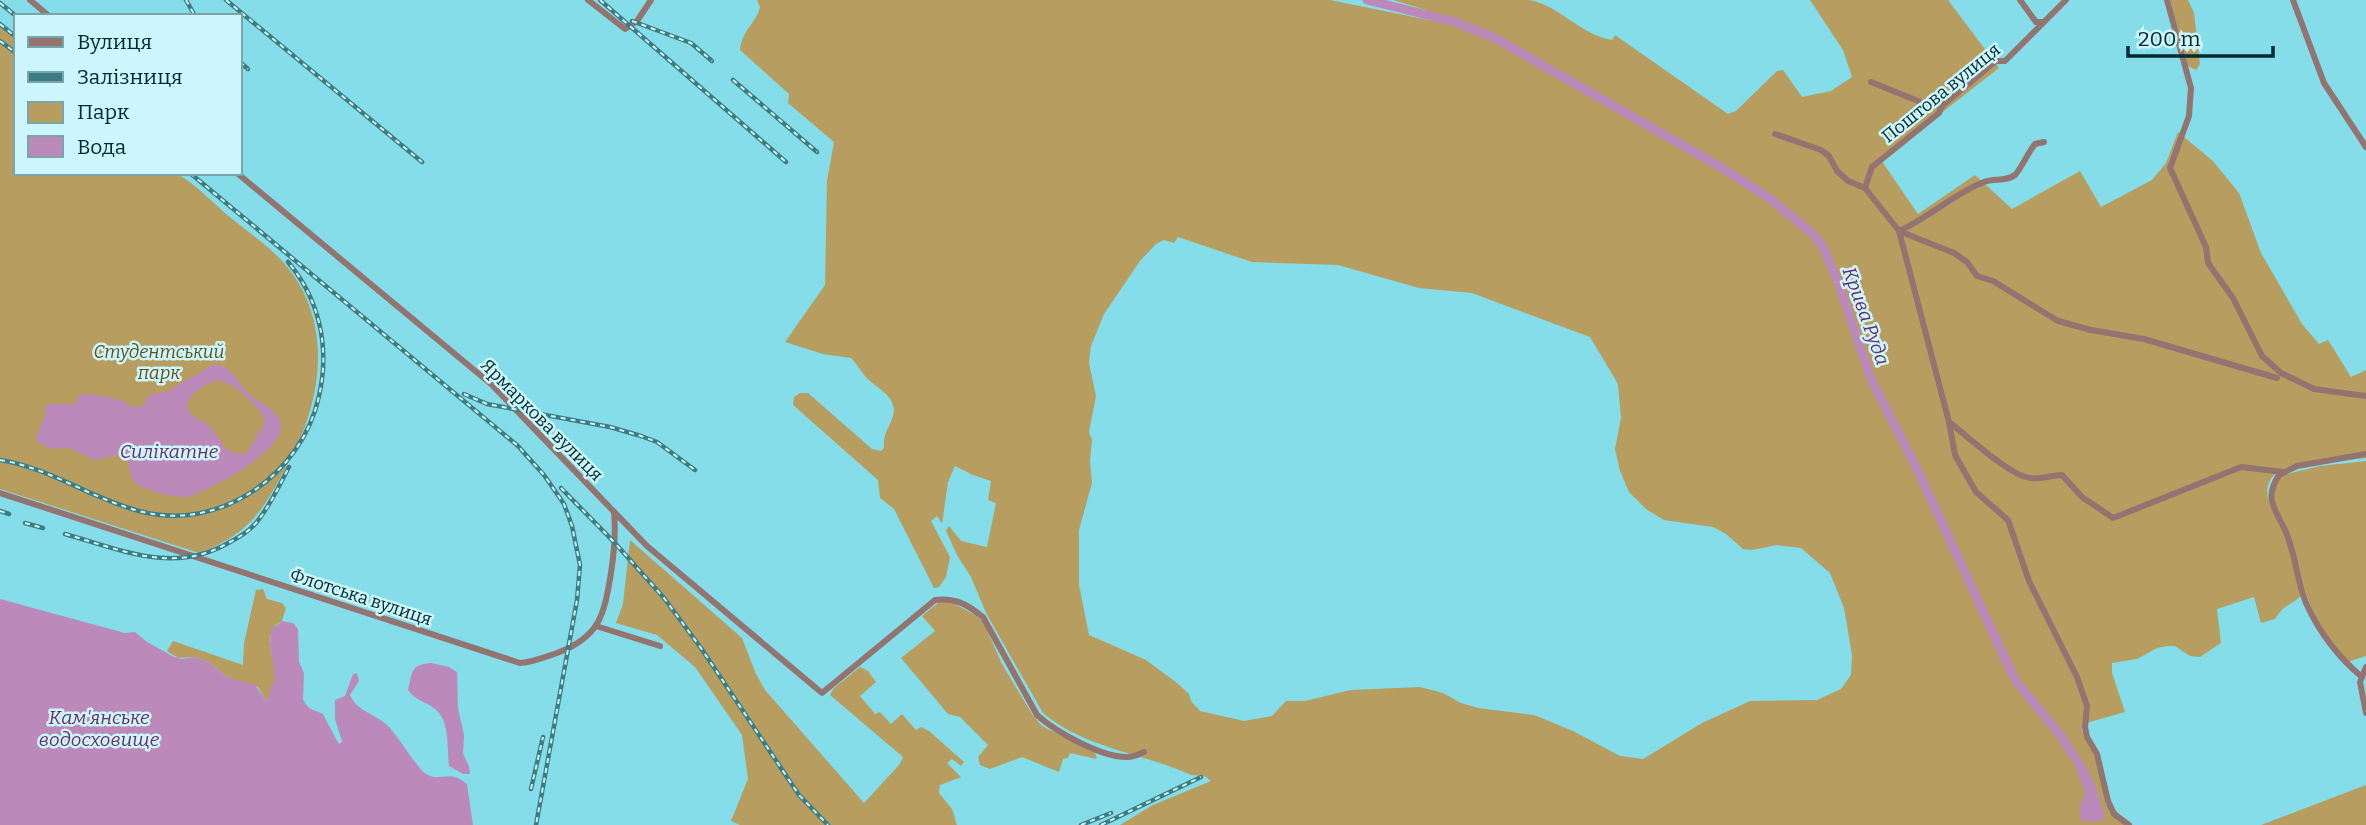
<svg xmlns="http://www.w3.org/2000/svg" width="2366" height="825" viewBox="0 0 2366 825" font-family="Bitter,serif">
<style>
.green{fill:#b79d60;fill-rule:evenodd}
.water{fill:#bb8abb;fill-rule:evenodd}
.lines{fill:none;stroke-linecap:round;stroke-linejoin:round}
.river{stroke:#bb8abb;stroke-width:9}
.minor{stroke:#937470;stroke-width:6}
.rail-casing{stroke:#3d7c83;stroke-width:4.5}
.rail{stroke:#ccf6fb;stroke-width:2;stroke-dasharray:5;stroke-linecap:butt}
.labels{text-anchor:middle;dominant-baseline:central;stroke-width:5;stroke-linejoin:round;paint-order:stroke}
.street-label{font-size:18px;fill:#012a2e;stroke:#ccf6fb}
.park-label{font-size:18px;font-style:italic;fill:#64501e;stroke:#ccf6fb}
.water-label{font-size:19px;font-style:italic;fill:#6a2e6b;stroke:#ccf6fb}
</style>
<rect width="100%" height="100%" fill="#84dde8"/>
<g class="green">
<path d="M757,0H1330L1429,20L1426,10L1393,0H1530C1560,6 1581,35 1612,40L1615,35L1728,114L1736,111L1777,71L1783,70L1802,97L1831,91L1852,77L1843,50L1810,0H1948L1999,68L1881,160L1918,214L1975,175L2012,209L2080,171L2101,207L2152,180L2166,163L2178,132L2213,161L2239,193L2261,253L2302,324L2319,344L2328,340L2351,377L2366,370V458L2316,463L2276,473C2254,493 2280,519 2287,539C2294,556 2297,576 2302,594C2294,605 2284,603 2275,619L2261,623L2254,597L2217,609L2221,643L2200,657L2190,656L2175,646H2167L2157,648L2137,659L2112,663V673L2125,712L2083,724L2082,730L2086,741L2095,751L2109,802L2128,825H1120L1153,805L1211,781L1205,776L1191,775C1141,752 1088,750 1043,713L986,613L971,577L957,555L946,531L949,526L961,541L987,547L996,503L988,500L991,481L973,475L955,466L948,482L942,524L937,516L931,521L950,557L946,577L939,587L934,588L894,509L880,498L878,480L793,405L794,397L800,393H808L872,449L881,451L884,448C883,432 889,429 893,416C898,395 876,389 865,376C860,370 857,364 851,358L823,354L785,342L825,285L827,181L834,142L788,103L789,94L740,50C743,28 756,24 760,7ZM1178,237L1252,262L1338,265L1419,288L1472,293L1590,337L1618,384L1621,418L1615,449L1620,471L1629,492L1646,509L1664,520L1713,527L1726,534L1743,549L1752,550L1777,545L1801,548L1830,573L1844,608L1852,655L1851,675L1841,689L1817,700L1750,701L1702,723L1643,759L1620,756L1573,731L1534,715L1478,708L1461,703L1443,693L1420,687L1351,690L1305,701H1286L1272,716L1244,721L1200,711L1191,701L1189,694L1177,683L1146,660L1089,635L1079,585V530L1092,483L1090,461L1092,440L1089,432L1096,396L1089,363L1091,346L1104,314L1140,261L1156,244L1164,240L1174,243Z"/>
<polygon points="2170,0 2188,0 2194,13 2200,64 2196,70 2188,66"/>
<path d="M0,26L16,39V173C58,173 101,173 143,173C153,173 171,170 179,175C197,185 216,206 232,219C251,234 273,249 288,268C335,327 321,406 286,467C262,512 249,534 199,553L0,489Z"/>
<path d="M2366,461V656L2348,662C2311,631 2297,565 2284,520C2271,509 2273,489 2279,476L2320,466Z"/>
<polygon points="630,540 742,638 756,674 765,690 864,803 899,765 903,757 830,695 834,688 860,667 868,671 876,682 860,696 875,714 880,712 891,724 902,714 916,730 921,727 929,731 964,762 961,766 952,759 947,763 961,777 940,785 939,793 952,809 957,825 740,825 731,821 748,779 742,735 695,667 657,635 616,623 623,604"/>
<path d="M263,589L267,599L282,603L286,608L282,621C259,633 276,658 275,678C275,686 270,693 268,700H266L258,687L227,677L210,663L203,660L194,657L178,658L167,651L173,641L243,665L244,643L256,590Z"/>
<polygon points="939,602 953,603 977,616 984,623 1002,664 1032,714 1042,726 1095,753 1097,759 1070,753 1068,758 1063,759 1059,772 1022,757 990,769 980,765 978,757 988,745 960,717 948,714 901,658 935,631 922,616"/>
<polygon points="2366,785 2366,825 2261,825"/>
</g>
<g class="water">
<path d="M214,364C232,365 237,383 249,394C258,402 278,410 281,423C287,450 209,491 187,497C177,499 144,490 136,483C130,478 129,470 129,463L118,455L95,460L67,447L54,449L38,443L36,438L45,416V407C56,400 65,407 76,403L79,394C92,394 104,396 116,399C129,402 128,409 143,406L149,395L168,391ZM218,380C236,384 257,404 265,420C264,424 249,451 245,454C222,454 223,441 211,428C203,418 193,422 187,406C191,391 204,385 218,380Z"/>
<path d="M0,599L125,633L135,632L147,642L174,657L182,659L194,657L203,660L210,663L227,677L255,685L267,701L275,678L270,645L271,630L282,621L293,623L298,629L299,662L304,673L303,700L309,708L323,714L337,741L340,744L342,741L335,719V700L345,696L353,674L357,673L359,681L350,695C356,711 376,714 388,726C399,737 416,767 426,774C441,783 448,768 467,784L473,825H0Z"/>
<path d="M431,663L449,667L457,672L458,708L464,735L463,754L469,766L470,774H463L449,766C447,749 450,720 435,709C424,700 417,702 408,690C413,671 410,665 431,663Z"/>
<path d="M2076,756C2091,764 2098,797 2104,813L2105,819L2103,820L2088,822L2080,820V807L2085,792L2073,761Z"/>
</g>
<g class="lines">
<polyline class="river" points="1367,0 1455,22 1495,38 1717,165 1769,198 1814,235 1823,247 1839,285 1871,379 1917,469 2015,680 2061,736 2081,767"/>
<g class="minor">
<polyline points="30,0 49,16"/>
<polyline points="588,0 625,29 637,21 651,0"/>
<polyline points="2020,0 2036,22 2042,22"/>
<polyline points="2167,0 2191,88 2189,116 2170,168 2206,247 2208,263 2233,298 2262,356 2281,373 2314,389 2366,396"/>
<polyline points="2293,0 2324,83 2366,147"/>
<polyline points="1871,82 1928,105 1942,106"/>
<polyline points="1775,134 1821,150 1829,156 1837,171 1848,181 1865,188 1899,231 1949,422 1955,455 1976,492 2008,520 2029,581 2077,677 2087,706 2085,727 2087,737 2097,754 2108,801 2114,814 2129,825"/>
<path d="M2044,142L2035,144C2029,151 2019,172 2015,175C2006,182 1994,178 1984,182C1955,193 1928,218 1899,231L1954,253L1967,262L1977,276L1993,281L2058,321L2091,330L2144,339L2277,378"/>
<path d="M237,173L491,384L647,546L822,693L935,600C955,597 968,605 983,617L1037,715C1056,732 1102,758 1128,757C1134,757 1139,754 1144,752"/>
<polyline points="1865,188 1872,167 1939,113 1942,106 1996,61 2005,61 2066,0"/>
<path d="M1949,422C1966,435 2010,476 2030,478C2038,480 2052,475 2062,475L2082,497L2113,518L2241,467L2283,472"/>
<path d="M0,493L520,663C533,662 545,657 557,653C600,637 604,615 611,573C614,553 616,532 614,512"/>
<polyline points="596,626 660,646"/>
<polyline points="2366,667 2360,682 2366,713"/>
<path d="M2362,677C2338,657 2319,632 2306,603C2297,582 2296,557 2287,535C2278,511 2262,501 2279,475L2297,466L2366,454"/>
</g>
<g class="rail-casing">
<g id="rail">
<polyline points="186,0 195,16"/>
<polyline points="226,0 422,162"/>
<polyline points="600,0 786,162"/>
<polyline points="0,3 16,16"/>
<polyline points="632,21 691,43 712,61"/>
<polyline points="0,24 16,37"/>
<polyline points="0,41 16,53"/>
<polyline points="240,62 248,69"/>
<polyline points="733,80 817,152"/>
<polyline points="190,173 518,446 544,475 564,504 572,526 580,565 577,600 536,825"/>
<polyline points="464,394 487,404 610,427 641,436 657,442 695,470"/>
<path d="M0,460C50,468 90,498 139,511C219,533 302,475 319,396C330,348 320,300 288,262"/>
<polyline points="561,488 614,542 664,598 701,648 799,795 828,825"/>
<polyline points="0,511 9,514"/>
<polyline points="25,523 43,528"/>
<path d="M65,534C122,550 174,575 230,542C240,537 249,531 256,523C270,506 279,486 289,467"/>
<polyline points="531,789 543,737"/>
<polyline points="1081,825 1111,813"/>
<polyline points="1101,825 1201,777"/>
</g>
</g>
<use href="#rail" class="rail"/>
</g>
<g class="labels">
<g class="street-label">
<text transform="translate(1941 93) rotate(-39)">Поштова вулиця</text>
<text transform="translate(542 420) rotate(45)">Ярмаркова вулиця</text>
<text transform="translate(361 597) rotate(18)">Флотська вулиця</text>
</g>
<g class="park-label">
<text x="159" y="352">Студентський<tspan x="159" dy="21">парк</tspan></text>
</g>
<g class="water-label">
<text transform="translate(1866 316) rotate(70)">Крива Руда</text>
<text x="169" y="451">Силікатне</text>
<text x="99" y="717">Кам'янське<tspan x="99" dy="22">водосховище</tspan></text>
</g>
</g>
<rect x="14" y="14" width="228" height="161" fill="#ccf6fb" stroke="#7ba4a9" stroke-width="2"/>
<rect x="28" y="37" width="35" height="10" fill="#937470" stroke="#7ba4a9" stroke-width="2"/>
<text x="77" y="49" font-size="21" fill="#012a2e">Вулиця</text>
<rect x="28" y="72" width="35" height="10" fill="#3d7c83" stroke="#7ba4a9" stroke-width="2"/>
<text x="77" y="84" font-size="21" fill="#012a2e">Залізниця</text>
<rect x="28" y="102" width="35" height="21" fill="#b79d60" stroke="#7ba4a9" stroke-width="2"/>
<text x="77" y="119" font-size="21" fill="#012a2e">Парк</text>
<rect x="28" y="136" width="35" height="21" fill="#bb8abb" stroke="#7ba4a9" stroke-width="2"/>
<text x="77" y="154" font-size="21" fill="#012a2e">Вода</text>
<path d="M2128 46v10h145v-10" fill="none" stroke="#012a2e" stroke-width="3.5"/>
<text x="2138" y="46" font-size="21" fill="#012a2e" stroke="#ccf6fb" stroke-width="5" paint-order="stroke">200 m</text>
</svg>
